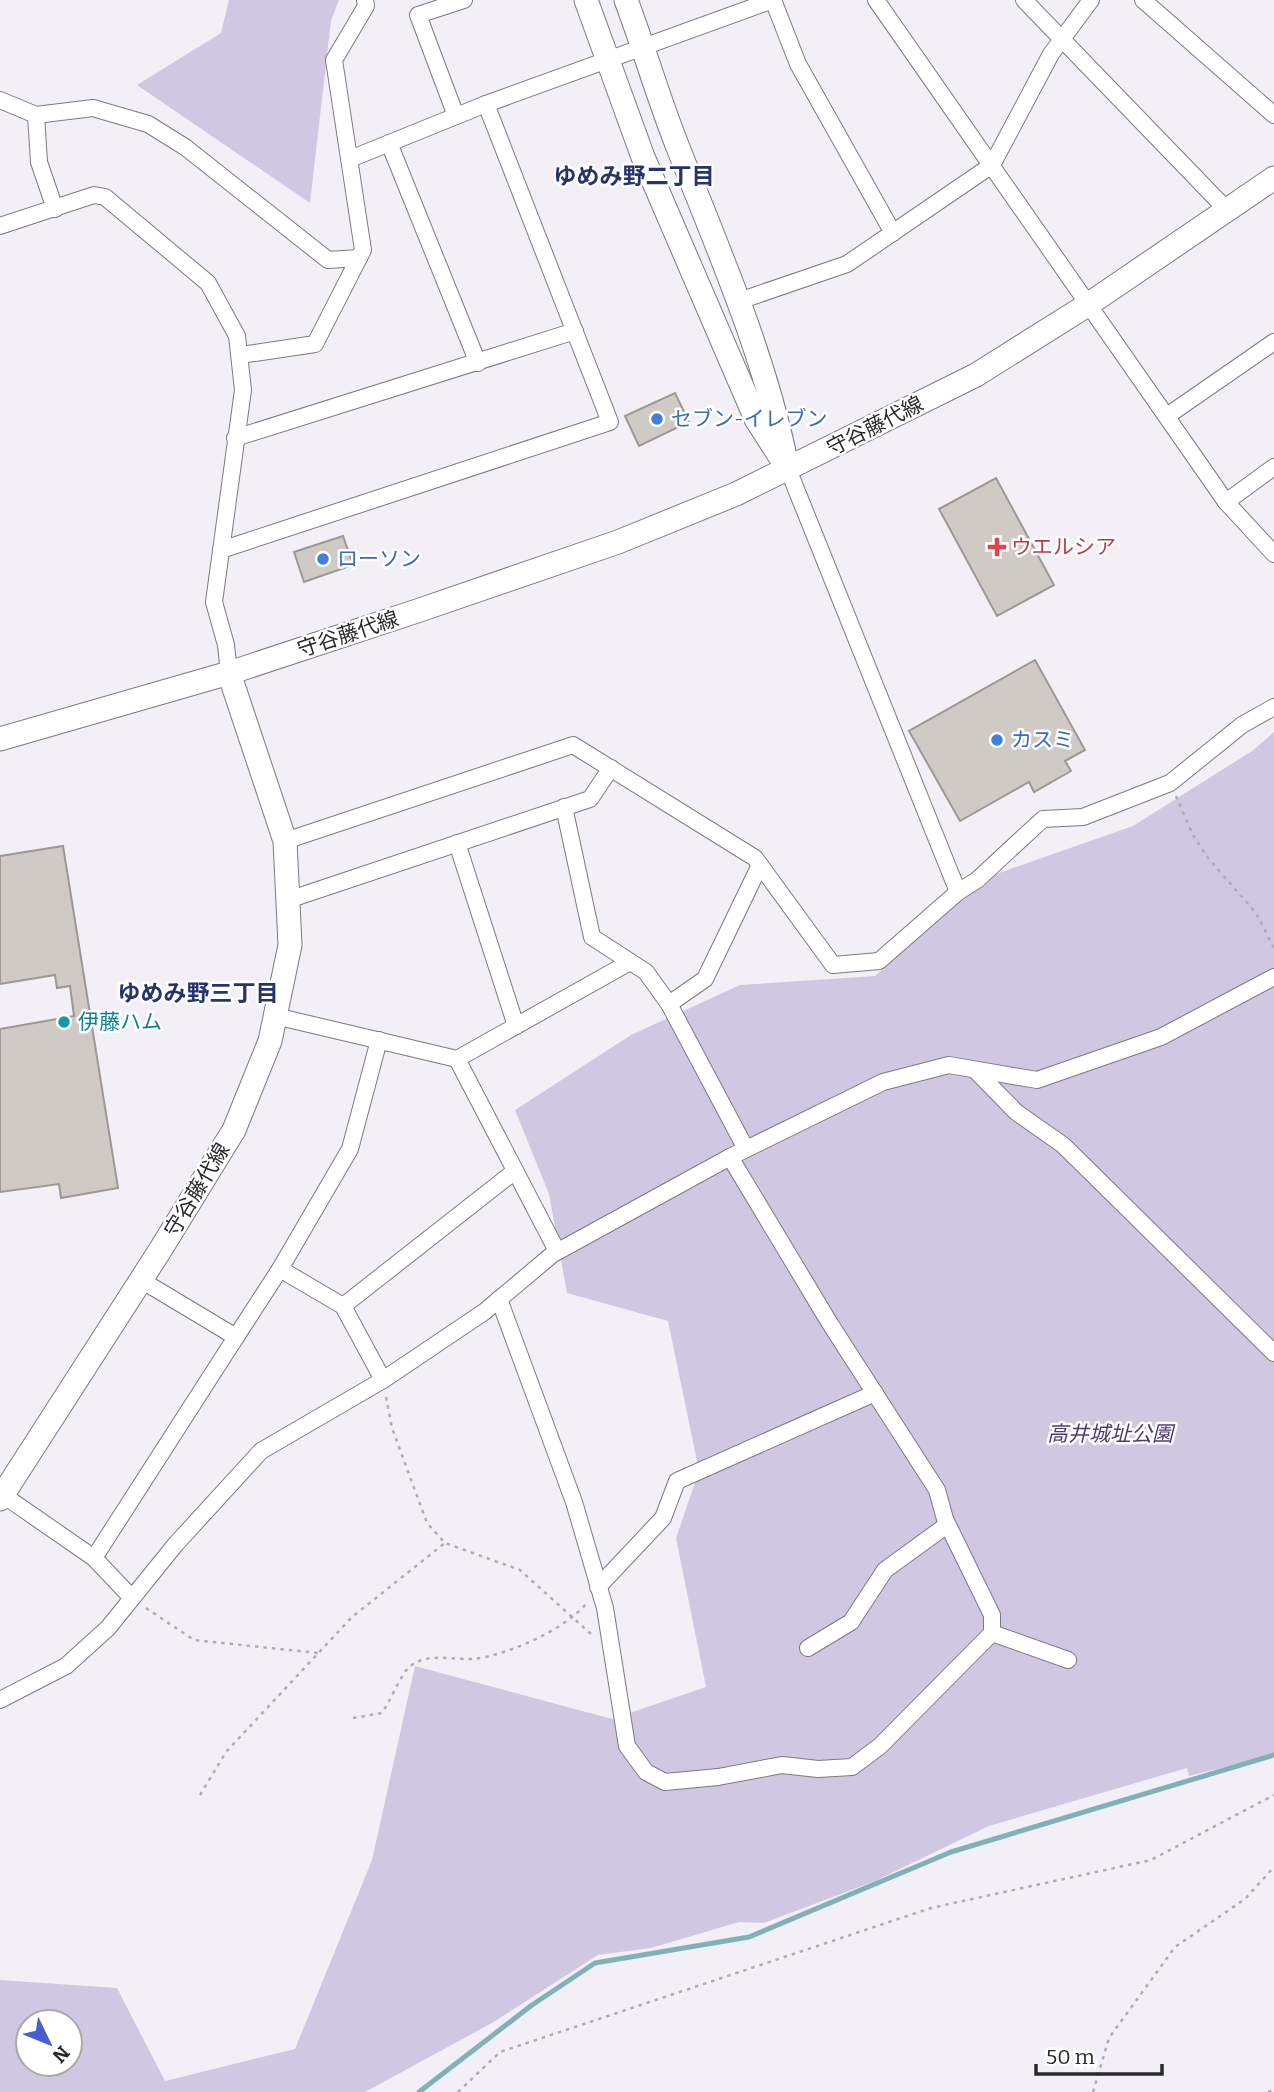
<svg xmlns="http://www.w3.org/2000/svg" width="1274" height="2092" viewBox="0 0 1274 2092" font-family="Bitter,'Noto Sans JP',serif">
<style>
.green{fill:#d0c8e2;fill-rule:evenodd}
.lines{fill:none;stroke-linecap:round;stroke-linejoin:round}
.stream{stroke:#80b1b9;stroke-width:5}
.building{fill:#cfcac5;stroke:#9d9894;stroke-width:2}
.street-casing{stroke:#7b7a7f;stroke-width:18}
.secondary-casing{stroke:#7b7a7f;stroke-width:25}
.path{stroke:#afadb2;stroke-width:2.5;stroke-dasharray:3.5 5;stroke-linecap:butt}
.street{stroke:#fff;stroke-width:16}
.secondary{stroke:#fff;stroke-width:23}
.shop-dot{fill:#3f7fe0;stroke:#fff;stroke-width:2.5}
.health-dot{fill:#e0444e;stroke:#fff;stroke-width:2.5}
.culture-dot{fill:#0f9aa8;stroke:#fff;stroke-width:2.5}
.labels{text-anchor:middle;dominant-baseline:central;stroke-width:5;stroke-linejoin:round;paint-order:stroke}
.shop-label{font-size:21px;fill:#366cbe;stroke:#fff;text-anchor:start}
.street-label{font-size:21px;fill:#29282a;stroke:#fff}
.health-label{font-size:21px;fill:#be3a42;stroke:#fff;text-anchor:start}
.culture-label{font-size:21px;fill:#0d838f;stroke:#fff;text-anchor:start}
.park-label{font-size:21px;font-style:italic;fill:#4e3b6d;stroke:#fff}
.neighbourhood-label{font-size:23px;font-weight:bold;fill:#24346d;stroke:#fff}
</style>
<rect width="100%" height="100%" fill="#f2f0f6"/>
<g class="green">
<polygon points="229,0 339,0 331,21 310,203 137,85 221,33"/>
<path d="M1274,732V1755L1189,1776L1187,1768L989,1826L875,1881L764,1923L739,1922L651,1948L598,1955L492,2023L365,2092H0V1980L117,1988L165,2081L295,2049L372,1860L415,1666L612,1719L706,1687L676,1538L699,1471L668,1321L567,1293L549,1194L515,1110L631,1035L740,985L875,976L982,879L1133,826L1252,751ZM28,2022H70V2064H28Z"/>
</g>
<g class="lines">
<polyline class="stream" points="419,2092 532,2005 595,1963 749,1937 951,1852 1274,1755"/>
</g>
<g class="building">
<polygon points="675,393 689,422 639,446 625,416"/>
<polygon points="996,478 1054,585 997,616 939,509"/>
<polygon points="343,536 353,565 304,582 294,552"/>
<polygon points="1035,660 1085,750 1065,761 1071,771 1034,792 1029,782 960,821 909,731"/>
<polygon points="63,846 118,1188 61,1198 59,1184 0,1192 0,1029 74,1016 70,986 57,988 55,975 0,984 0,856"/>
</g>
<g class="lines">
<g class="street-casing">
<g id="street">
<polyline points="773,0 798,64 893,233"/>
<polyline points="876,0 1226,502 1274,554"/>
<polyline points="1024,0 1227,210"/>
<polyline points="1143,0 1274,115"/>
<polyline points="0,100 36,115 93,108 148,124 185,147 328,260 359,258"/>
<polyline points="36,115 39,162 55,209"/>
<polyline points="456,116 418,15 464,0"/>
<polyline points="389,143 478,363"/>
<polyline points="350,159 486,104 773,0"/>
<polyline points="0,226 94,195 105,197 208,283 237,336 243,390 214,602 226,645 229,673"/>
<polyline points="739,301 847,264 992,165 1051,54 1091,0"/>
<polyline points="241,355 315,344 363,250 334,60 366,6 365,0"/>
<polyline points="1167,416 1274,342"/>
<polyline points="235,438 575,331"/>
<polyline points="788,469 958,892"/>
<polyline points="1226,502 1274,467"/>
<polyline points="221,550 610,422 486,104"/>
<polyline points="564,807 592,937 646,972 669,1004 746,1149"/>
<polyline points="285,841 573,745 755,858 833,965 879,961 958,892 977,880 1043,819 1083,817 1170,783 1242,725 1274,707"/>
<polyline points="457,843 516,1026"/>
<polyline points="288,900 590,799 611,768"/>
<polyline points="669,1004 705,979 760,865"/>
<polyline points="275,1016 457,1059 630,962"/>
<polyline points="457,1059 557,1251"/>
<polyline points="975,1070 1016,1112 1063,1145 1274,1353"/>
<polyline points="280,1269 350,1149 379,1040"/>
<polyline points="141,1280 236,1337 280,1269 343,1306 383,1380"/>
<polyline points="499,1299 574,1502 605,1608 627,1746 646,1772 665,1782 718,1777 782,1765 818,1769 852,1767 880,1746 992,1633 992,1615 945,1519 937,1490 829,1322 730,1157"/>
<polyline points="343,1306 515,1171"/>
<polyline points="3,1495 94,1558 131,1597"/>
<polyline points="94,1558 236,1337"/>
<polyline points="598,1587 663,1518 677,1481 875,1393"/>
<polyline points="992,1633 1068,1660"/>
<polyline points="808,1648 851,1622 885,1570 947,1525"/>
<polyline points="0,1700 66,1666 108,1628 175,1545 261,1451 383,1380 484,1312 553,1254 730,1157 883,1082 949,1065 1037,1080 1161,1037 1274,977"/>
</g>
</g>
<g class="secondary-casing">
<g id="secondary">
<polyline points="586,0 643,157 756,419 788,469"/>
<path d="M626,0C644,48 658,97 677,145C717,247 762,348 785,456"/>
<polyline points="0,739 229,673 417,611 618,542 736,494 976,375 1089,304 1274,178"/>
<polyline points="0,1499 159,1252 234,1130 270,1041 290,945 285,841 229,673"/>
</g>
</g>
<g class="path">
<polyline points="1176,796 1193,835 1208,858 1256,913 1274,948"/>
<polyline points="386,1397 392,1428 427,1523 445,1543 520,1570 592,1635"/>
<polyline points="146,1608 194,1640 318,1653"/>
<path d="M353,1718L382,1713C389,1703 402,1673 409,1667C428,1652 450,1660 472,1659C506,1656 564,1630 586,1604"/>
<polyline points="200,1795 226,1752 352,1617 445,1543"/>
<polyline points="458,2092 500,2052 931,1908 1151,1860 1274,1795"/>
<polyline points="1093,2092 1109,2038 1175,1947 1245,1899 1274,1867"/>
<polyline points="1268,2092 1274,2090"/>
</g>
<use href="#street" class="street"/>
<use href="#secondary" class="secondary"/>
</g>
<g class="shop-dot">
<circle cx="657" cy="419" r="7"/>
<circle cx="323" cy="559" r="7"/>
<circle cx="997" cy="740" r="7"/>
</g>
<path class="health-dot" d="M993.5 536.5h7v7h7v7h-7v7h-7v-7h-7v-7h7z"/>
<circle class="culture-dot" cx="64" cy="1022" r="7"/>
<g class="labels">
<g class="shop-label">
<text x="671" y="419">セブン-イレブン</text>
<text x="337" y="559">ローソン</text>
<text x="1011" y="740">カスミ</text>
</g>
<g class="street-label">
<text transform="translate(875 426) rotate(-27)">守谷藤代線</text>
<text transform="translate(348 634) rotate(-18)">守谷藤代線</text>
<text transform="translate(197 1190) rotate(-59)">守谷藤代線</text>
</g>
<g class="health-label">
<text x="1011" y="547">ウエルシア</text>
</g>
<g class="culture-label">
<text x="78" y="1022">伊藤ハム</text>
</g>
<g class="park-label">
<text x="1110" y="1434">高井城址公園</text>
</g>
<g class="neighbourhood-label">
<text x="634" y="176">ゆめみ野二丁目</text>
<text x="198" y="993">ゆめみ野三丁目</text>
</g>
</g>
<g transform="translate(49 2043) rotate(133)"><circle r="33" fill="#ffffff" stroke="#a9a9aa" stroke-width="2"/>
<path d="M0-5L12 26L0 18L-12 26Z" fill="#435fd2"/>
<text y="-10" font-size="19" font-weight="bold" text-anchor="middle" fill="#29282a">N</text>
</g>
<path d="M1036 2064v10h126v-10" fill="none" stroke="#29282a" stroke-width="3.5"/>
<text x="1046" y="2064" font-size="21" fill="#29282a" stroke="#ffffff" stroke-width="5" paint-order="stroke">50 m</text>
</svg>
